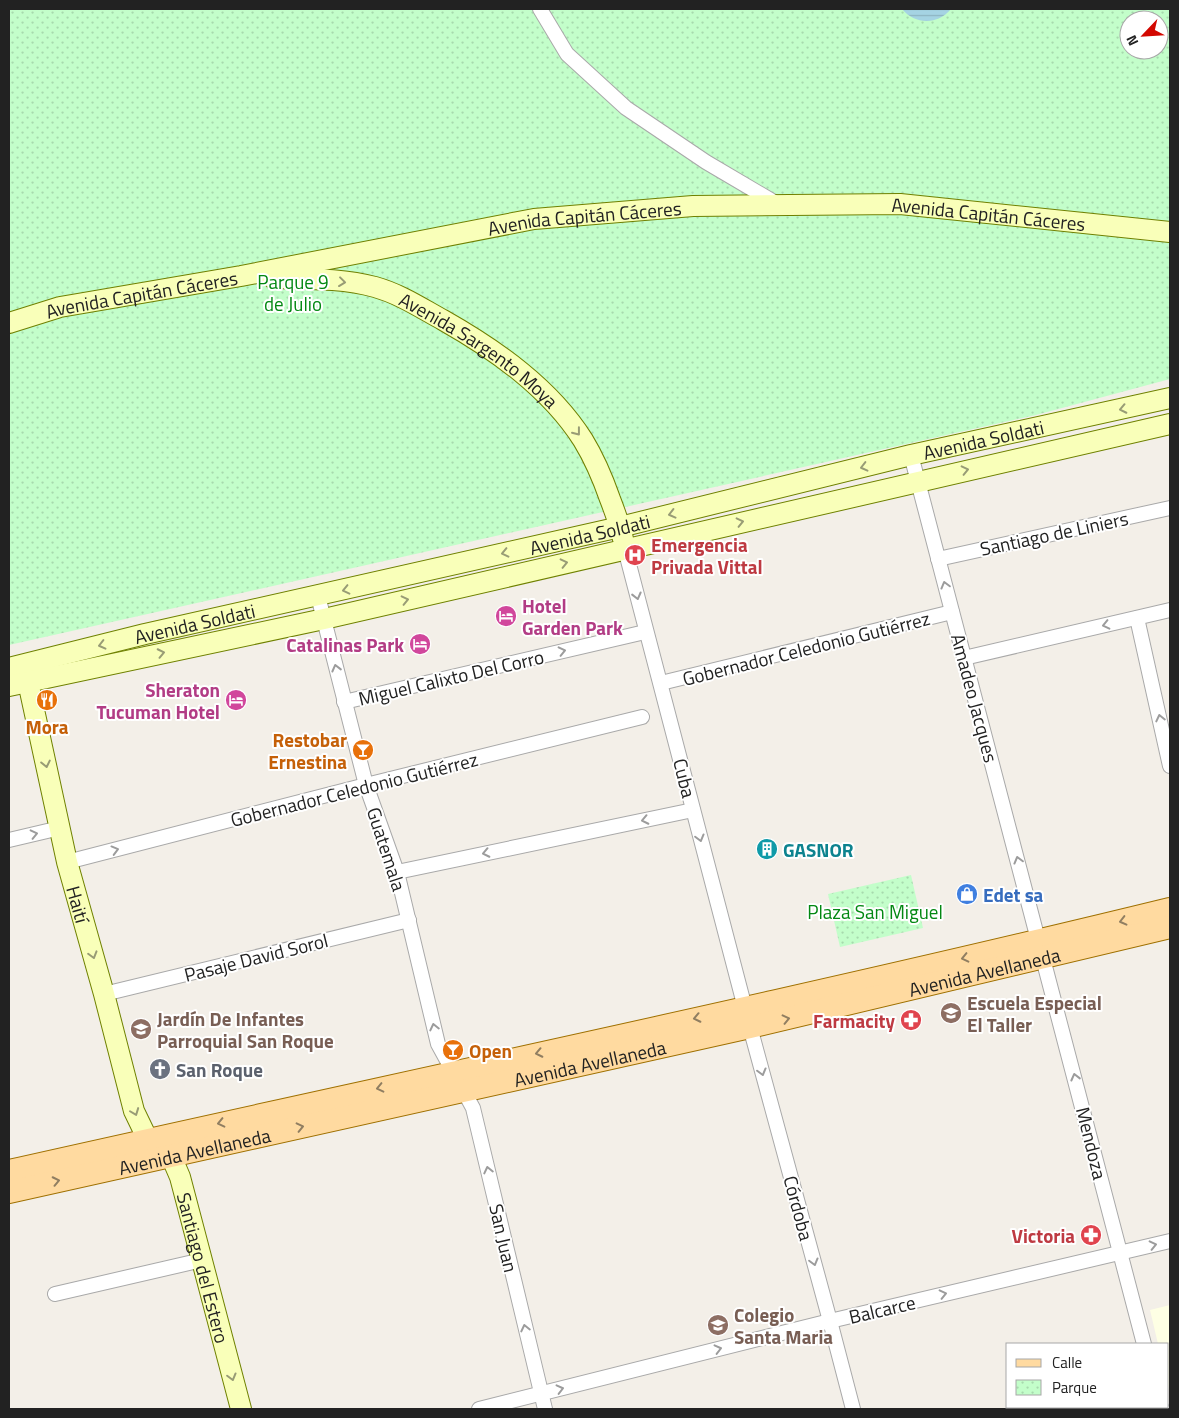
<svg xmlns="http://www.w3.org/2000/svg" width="1179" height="1418" viewBox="0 0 1179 1418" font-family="'Titillium Web',sans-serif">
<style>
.education{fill:#feffe4}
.park{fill:url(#park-dots);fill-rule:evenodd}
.water{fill:url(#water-rules)}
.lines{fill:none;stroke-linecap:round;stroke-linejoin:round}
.street-casing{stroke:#a9a9a9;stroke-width:16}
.secondary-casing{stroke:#6f8100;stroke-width:22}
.primary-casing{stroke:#9f7000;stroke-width:24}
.street{stroke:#fff;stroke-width:14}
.secondary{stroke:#f9ffb9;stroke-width:20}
.primary{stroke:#ffdaa0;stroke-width:22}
.oneway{stroke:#989c75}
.oneway2{stroke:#9c9c9c}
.oneway3{stroke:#907e61}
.labels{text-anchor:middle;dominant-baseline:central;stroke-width:4;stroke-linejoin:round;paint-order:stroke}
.street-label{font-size:19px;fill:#222;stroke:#fff}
.park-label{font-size:19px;fill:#038812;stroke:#fff}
.health-label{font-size:19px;font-weight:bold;fill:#be3a42;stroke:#fff;text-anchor:end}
.hotel-label{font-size:19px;font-weight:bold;fill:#b23c85;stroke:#fff;text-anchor:end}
.food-label{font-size:19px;font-weight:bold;fill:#c56008;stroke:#fff}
.culture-label{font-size:19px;font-weight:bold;fill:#0d838f;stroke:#fff;text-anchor:start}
.shop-label{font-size:19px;font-weight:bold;fill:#366cbe;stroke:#fff;text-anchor:start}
.education-label{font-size:19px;font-weight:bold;fill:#785e54;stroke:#fff;text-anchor:start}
.worship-label{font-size:19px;font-weight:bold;fill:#5b616d;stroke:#fff;text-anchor:start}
</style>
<defs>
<pattern id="park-dots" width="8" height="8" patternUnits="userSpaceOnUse" patternTransform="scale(1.25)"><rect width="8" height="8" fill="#c3feca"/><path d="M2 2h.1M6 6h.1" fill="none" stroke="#a7d9ad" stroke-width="1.8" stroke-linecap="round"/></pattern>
<pattern id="water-rules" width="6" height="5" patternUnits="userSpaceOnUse" patternTransform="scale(1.25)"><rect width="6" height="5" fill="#a5d3e3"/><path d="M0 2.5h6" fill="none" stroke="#8eb5c2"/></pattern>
</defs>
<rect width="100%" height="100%" fill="#f3efe8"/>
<polygon class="education" points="1170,1305 1170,1395 1168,1384 1168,1344 1158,1344 1150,1310"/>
<g class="park">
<path d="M9,9H1170V379L1036,415L9,645ZM1129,20H1159V50H1129Z"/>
<polygon points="911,875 923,928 840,947 828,894"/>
</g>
<path class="water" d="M902,9H951C938,25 915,25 902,9Z"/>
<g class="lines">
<g class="street-casing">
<g id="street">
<polyline points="540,9 567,54 626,108 706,162 779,205"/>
<polyline points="911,455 1144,1344"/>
<polyline points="625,549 750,1027 830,1321 853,1409"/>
<polyline points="938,559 1170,508"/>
<polyline points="318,596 366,785 397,872 438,1044 473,1108 545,1409"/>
<polyline points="1137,618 1170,766"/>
<polyline points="964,658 1170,610"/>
<polyline points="661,683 952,612"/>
<polyline points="344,702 645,632"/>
<polyline points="9,840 60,828"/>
<polyline points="67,862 366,785 642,717"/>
<polyline points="397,872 693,810"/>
<polyline points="104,994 409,920"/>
<polyline points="55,1294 202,1260"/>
<polyline points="1161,1407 1162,1409"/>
<polyline points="479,1409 830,1321 1170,1241"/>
</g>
</g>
<g class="secondary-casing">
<g id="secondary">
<path id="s1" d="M273,278C307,279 342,278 375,287C400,294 421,308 443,320C496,350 550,388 583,440C594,458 603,479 610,499C615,512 620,525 623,539"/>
<path id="s2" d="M9,323L60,307L241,276L534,219L693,206L900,204L1170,232"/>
<path id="s3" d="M9,668L145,634L620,527L911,455L1170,398"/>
<path id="s4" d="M26,669L28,682L67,862L104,994L134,1111L148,1140L171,1156L180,1177L241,1409"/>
<polyline points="9,686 324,619 1170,424"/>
</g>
</g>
<g class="primary-casing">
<g id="primary">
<path d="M9,1171C396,1084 785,1003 1170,909"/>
<path id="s5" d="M9,1192L750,1027L1170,927"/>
</g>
</g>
<use href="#street" class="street"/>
<use href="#secondary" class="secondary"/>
<use href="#primary" class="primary"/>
</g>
<defs><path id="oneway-chevron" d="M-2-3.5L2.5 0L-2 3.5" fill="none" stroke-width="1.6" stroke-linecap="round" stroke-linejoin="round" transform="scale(1.25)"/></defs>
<g class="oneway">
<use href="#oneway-chevron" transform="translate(342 282) rotate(7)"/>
<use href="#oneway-chevron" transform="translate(1123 409) rotate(168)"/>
<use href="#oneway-chevron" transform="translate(577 432) rotate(52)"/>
<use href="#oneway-chevron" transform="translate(864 467) rotate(166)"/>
<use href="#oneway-chevron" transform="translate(965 470) rotate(-13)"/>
<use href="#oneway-chevron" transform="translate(672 514) rotate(166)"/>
<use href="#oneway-chevron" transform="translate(740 522) rotate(-13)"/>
<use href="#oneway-chevron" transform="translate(505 553) rotate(167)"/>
<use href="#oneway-chevron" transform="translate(564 563) rotate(-13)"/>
<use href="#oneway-chevron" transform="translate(346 590) rotate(167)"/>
<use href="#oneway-chevron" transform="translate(405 600) rotate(-13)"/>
<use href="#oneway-chevron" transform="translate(102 645) rotate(166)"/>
<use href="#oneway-chevron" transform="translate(161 653) rotate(-12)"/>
<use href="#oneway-chevron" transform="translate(46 764) rotate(78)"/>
<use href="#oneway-chevron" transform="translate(93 955) rotate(74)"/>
<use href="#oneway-chevron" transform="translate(135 1112) rotate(69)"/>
<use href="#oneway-chevron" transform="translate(232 1377) rotate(75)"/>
</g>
<g class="oneway2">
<use href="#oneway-chevron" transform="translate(945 585) rotate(-105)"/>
<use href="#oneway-chevron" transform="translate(637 596) rotate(76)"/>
<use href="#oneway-chevron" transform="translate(1106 625) rotate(167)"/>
<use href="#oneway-chevron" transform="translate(562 651) rotate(-13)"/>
<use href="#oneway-chevron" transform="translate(336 668) rotate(-104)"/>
<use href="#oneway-chevron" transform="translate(1160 718) rotate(-103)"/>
<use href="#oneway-chevron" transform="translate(645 820) rotate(168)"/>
<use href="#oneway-chevron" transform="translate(34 834) rotate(-13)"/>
<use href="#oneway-chevron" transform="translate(700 838) rotate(75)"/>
<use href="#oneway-chevron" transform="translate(115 850) rotate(-15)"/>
<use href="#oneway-chevron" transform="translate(486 853) rotate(168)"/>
<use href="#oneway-chevron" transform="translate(1018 860) rotate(-105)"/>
<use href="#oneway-chevron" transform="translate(434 1027) rotate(-103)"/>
<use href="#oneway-chevron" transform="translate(762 1072) rotate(75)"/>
<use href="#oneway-chevron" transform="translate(1075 1077) rotate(-104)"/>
<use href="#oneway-chevron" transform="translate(488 1170) rotate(-103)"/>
<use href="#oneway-chevron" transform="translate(1153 1245) rotate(-13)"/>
<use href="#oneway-chevron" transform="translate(814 1262) rotate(75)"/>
<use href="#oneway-chevron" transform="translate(943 1294) rotate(-13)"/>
<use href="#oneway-chevron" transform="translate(525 1328) rotate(-103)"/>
<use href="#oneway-chevron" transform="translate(718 1349) rotate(-14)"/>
<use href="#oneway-chevron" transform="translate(560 1389) rotate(-14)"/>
</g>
<g class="oneway3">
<use href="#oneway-chevron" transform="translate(1123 921) rotate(166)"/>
<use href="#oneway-chevron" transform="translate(965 958) rotate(167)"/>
<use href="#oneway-chevron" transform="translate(697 1018) rotate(168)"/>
<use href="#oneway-chevron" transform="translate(786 1019) rotate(-13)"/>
<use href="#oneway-chevron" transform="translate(539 1053) rotate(168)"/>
<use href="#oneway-chevron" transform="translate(380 1088) rotate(167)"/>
<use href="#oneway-chevron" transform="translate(221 1123) rotate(167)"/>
<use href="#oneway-chevron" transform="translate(300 1127) rotate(-13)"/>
<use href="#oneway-chevron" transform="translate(56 1181) rotate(-12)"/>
</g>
<defs>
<g id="hospital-disc" transform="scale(1.125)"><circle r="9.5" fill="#e0444e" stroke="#fff"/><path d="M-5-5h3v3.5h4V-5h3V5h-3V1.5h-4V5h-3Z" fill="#fff"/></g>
<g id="hotel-disc" transform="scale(1.125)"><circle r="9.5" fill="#d1479c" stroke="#fff"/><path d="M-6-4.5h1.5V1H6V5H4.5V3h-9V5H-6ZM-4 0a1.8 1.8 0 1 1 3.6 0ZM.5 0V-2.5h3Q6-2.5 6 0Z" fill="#fff"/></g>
<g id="restaurant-disc" transform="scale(1.125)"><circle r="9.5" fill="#e8710a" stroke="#fff"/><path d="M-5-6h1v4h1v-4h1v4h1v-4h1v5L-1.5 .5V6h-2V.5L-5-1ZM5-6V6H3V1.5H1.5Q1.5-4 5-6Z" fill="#fff"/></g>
<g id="bar-disc" transform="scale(1.125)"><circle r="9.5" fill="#e8710a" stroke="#fff"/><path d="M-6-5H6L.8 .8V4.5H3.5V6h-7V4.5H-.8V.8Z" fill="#fff"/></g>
<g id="building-disc" transform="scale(1.125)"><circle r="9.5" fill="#0f9aa8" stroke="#fff"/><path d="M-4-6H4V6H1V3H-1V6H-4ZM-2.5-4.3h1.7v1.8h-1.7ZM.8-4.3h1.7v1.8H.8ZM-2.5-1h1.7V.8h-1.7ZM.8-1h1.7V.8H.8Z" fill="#fff"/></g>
<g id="shop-disc" transform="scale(1.125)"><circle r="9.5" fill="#3f7fe0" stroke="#fff"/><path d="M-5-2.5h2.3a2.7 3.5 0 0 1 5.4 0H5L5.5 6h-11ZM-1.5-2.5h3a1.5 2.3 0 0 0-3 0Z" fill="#fff"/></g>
<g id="school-disc" transform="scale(1.125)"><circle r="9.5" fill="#8d6e63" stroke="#fff"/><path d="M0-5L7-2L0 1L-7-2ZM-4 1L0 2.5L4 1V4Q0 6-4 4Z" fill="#fff"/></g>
<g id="pharmacy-disc" transform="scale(1.125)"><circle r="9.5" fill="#e0444e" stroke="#fff"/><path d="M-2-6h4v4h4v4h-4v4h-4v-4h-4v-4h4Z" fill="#fff"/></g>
<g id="church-disc" transform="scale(1.125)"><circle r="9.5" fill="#6b7280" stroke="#fff"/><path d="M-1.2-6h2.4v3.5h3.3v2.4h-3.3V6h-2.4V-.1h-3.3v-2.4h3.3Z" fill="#fff"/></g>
</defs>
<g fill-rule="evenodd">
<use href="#hospital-disc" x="635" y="555"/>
<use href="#hotel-disc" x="506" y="616"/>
<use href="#hotel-disc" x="420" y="644"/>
<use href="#restaurant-disc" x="47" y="700"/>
<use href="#hotel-disc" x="236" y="700"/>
<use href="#bar-disc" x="363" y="750"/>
<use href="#building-disc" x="767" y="849"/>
<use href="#shop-disc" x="967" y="894"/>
<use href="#school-disc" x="951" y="1013"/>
<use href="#pharmacy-disc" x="911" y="1020"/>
<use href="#school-disc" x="141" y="1029"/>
<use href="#bar-disc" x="453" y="1050"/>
<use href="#church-disc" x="160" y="1069"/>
<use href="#pharmacy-disc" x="1091" y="1235"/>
<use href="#school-disc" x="718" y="1325"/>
</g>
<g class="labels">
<g class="street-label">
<text stroke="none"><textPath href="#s2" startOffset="991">Avenida Capitán Cáceres</textPath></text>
<text stroke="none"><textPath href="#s2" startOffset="586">Avenida Capitán Cáceres</textPath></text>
<text stroke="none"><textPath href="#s2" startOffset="136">Avenida Capitán Cáceres</textPath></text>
<text stroke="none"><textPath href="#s1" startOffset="225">Avenida Sargento Moya</textPath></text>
<text stroke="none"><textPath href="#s3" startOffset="1001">Avenida Soldati</textPath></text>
<text transform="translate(1054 533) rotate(-12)">Santiago de Liniers</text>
<text stroke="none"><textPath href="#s3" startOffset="596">Avenida Soldati</textPath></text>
<text stroke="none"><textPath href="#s3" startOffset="191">Avenida Soldati</textPath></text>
<text transform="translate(806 648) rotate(-14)">Gobernador Celedonio Gutiérrez</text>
<text transform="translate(451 677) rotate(-13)">Miguel Calixto Del Corro</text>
<text transform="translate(975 698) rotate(75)">Amadeo Jacques</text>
<text transform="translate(685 778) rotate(76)">Cuba</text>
<text transform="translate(354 789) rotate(-14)">Gobernador Celedonio Gutiérrez</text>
<text transform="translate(387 849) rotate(72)">Guatemala</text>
<text stroke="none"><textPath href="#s4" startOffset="241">Haití</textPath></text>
<text transform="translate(256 957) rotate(-14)">Pasaje David Sorol</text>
<text stroke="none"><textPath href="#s5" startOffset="1000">Avenida Avellaneda</textPath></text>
<text stroke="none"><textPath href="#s5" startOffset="595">Avenida Avellaneda</textPath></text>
<text transform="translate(1092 1143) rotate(76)">Mendoza</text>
<text stroke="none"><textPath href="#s5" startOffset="190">Avenida Avellaneda</textPath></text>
<text transform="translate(799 1208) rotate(75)">Córdoba</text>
<text transform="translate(504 1238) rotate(77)">San Juan</text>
<text stroke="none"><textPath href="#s4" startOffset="632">Santiago del Estero</textPath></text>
<text transform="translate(882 1309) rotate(-13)">Balcarce</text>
</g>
<g class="park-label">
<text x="293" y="281">Parque 9<tspan x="293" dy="22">de Julio</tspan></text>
<text x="875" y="911">Plaza San Miguel</text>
</g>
<g class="health-label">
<text x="651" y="544" text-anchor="start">Emergencia<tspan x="651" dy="22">Privada Vittal</tspan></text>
<text x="895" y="1020">Farmacity</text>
<text x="1075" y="1235">Victoria</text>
</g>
<g class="hotel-label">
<text x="522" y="605" text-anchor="start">Hotel<tspan x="522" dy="22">Garden Park</tspan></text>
<text x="404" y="644">Catalinas Park</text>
<text x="220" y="689">Sheraton<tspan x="220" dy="22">Tucuman Hotel</tspan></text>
</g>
<g class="food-label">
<text x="47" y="726">Mora</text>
<text x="347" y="739" text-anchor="end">Restobar<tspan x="347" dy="22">Ernestina</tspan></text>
<text x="469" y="1050" text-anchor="start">Open</text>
</g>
<g class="culture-label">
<text x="783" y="849">GASNOR</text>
</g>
<g class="shop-label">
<text x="983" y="894">Edet sa</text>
</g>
<g class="education-label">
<text x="967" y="1002">Escuela Especial<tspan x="967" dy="22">El Taller</tspan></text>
<text x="157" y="1018">Jardín De Infantes<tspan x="157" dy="22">Parroquial San Roque</tspan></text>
<text x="734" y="1314">Colegio<tspan x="734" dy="22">Santa Maria</tspan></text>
</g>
<g class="worship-label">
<text x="176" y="1069">San Roque</text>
</g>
</g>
<rect width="1179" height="1418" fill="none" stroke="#222222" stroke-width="20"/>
<rect x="1006" y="1343" width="162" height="65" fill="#ffffff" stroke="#a7a7a7"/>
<rect x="1016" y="1359" width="25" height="8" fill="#ffdaa0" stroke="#a7a7a7"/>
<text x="1052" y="1368" font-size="15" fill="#222222">Calle</text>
<rect x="1016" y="1380" width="25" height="15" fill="url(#park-dots)" stroke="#a7a7a7"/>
<text x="1052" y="1393" font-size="15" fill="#222222">Parque</text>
<g transform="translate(1144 35) rotate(245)"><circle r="24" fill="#ffffff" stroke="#a7a7a7"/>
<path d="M0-4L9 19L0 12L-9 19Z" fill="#d30800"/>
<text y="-8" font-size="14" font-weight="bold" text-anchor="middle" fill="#222222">N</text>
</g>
</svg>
